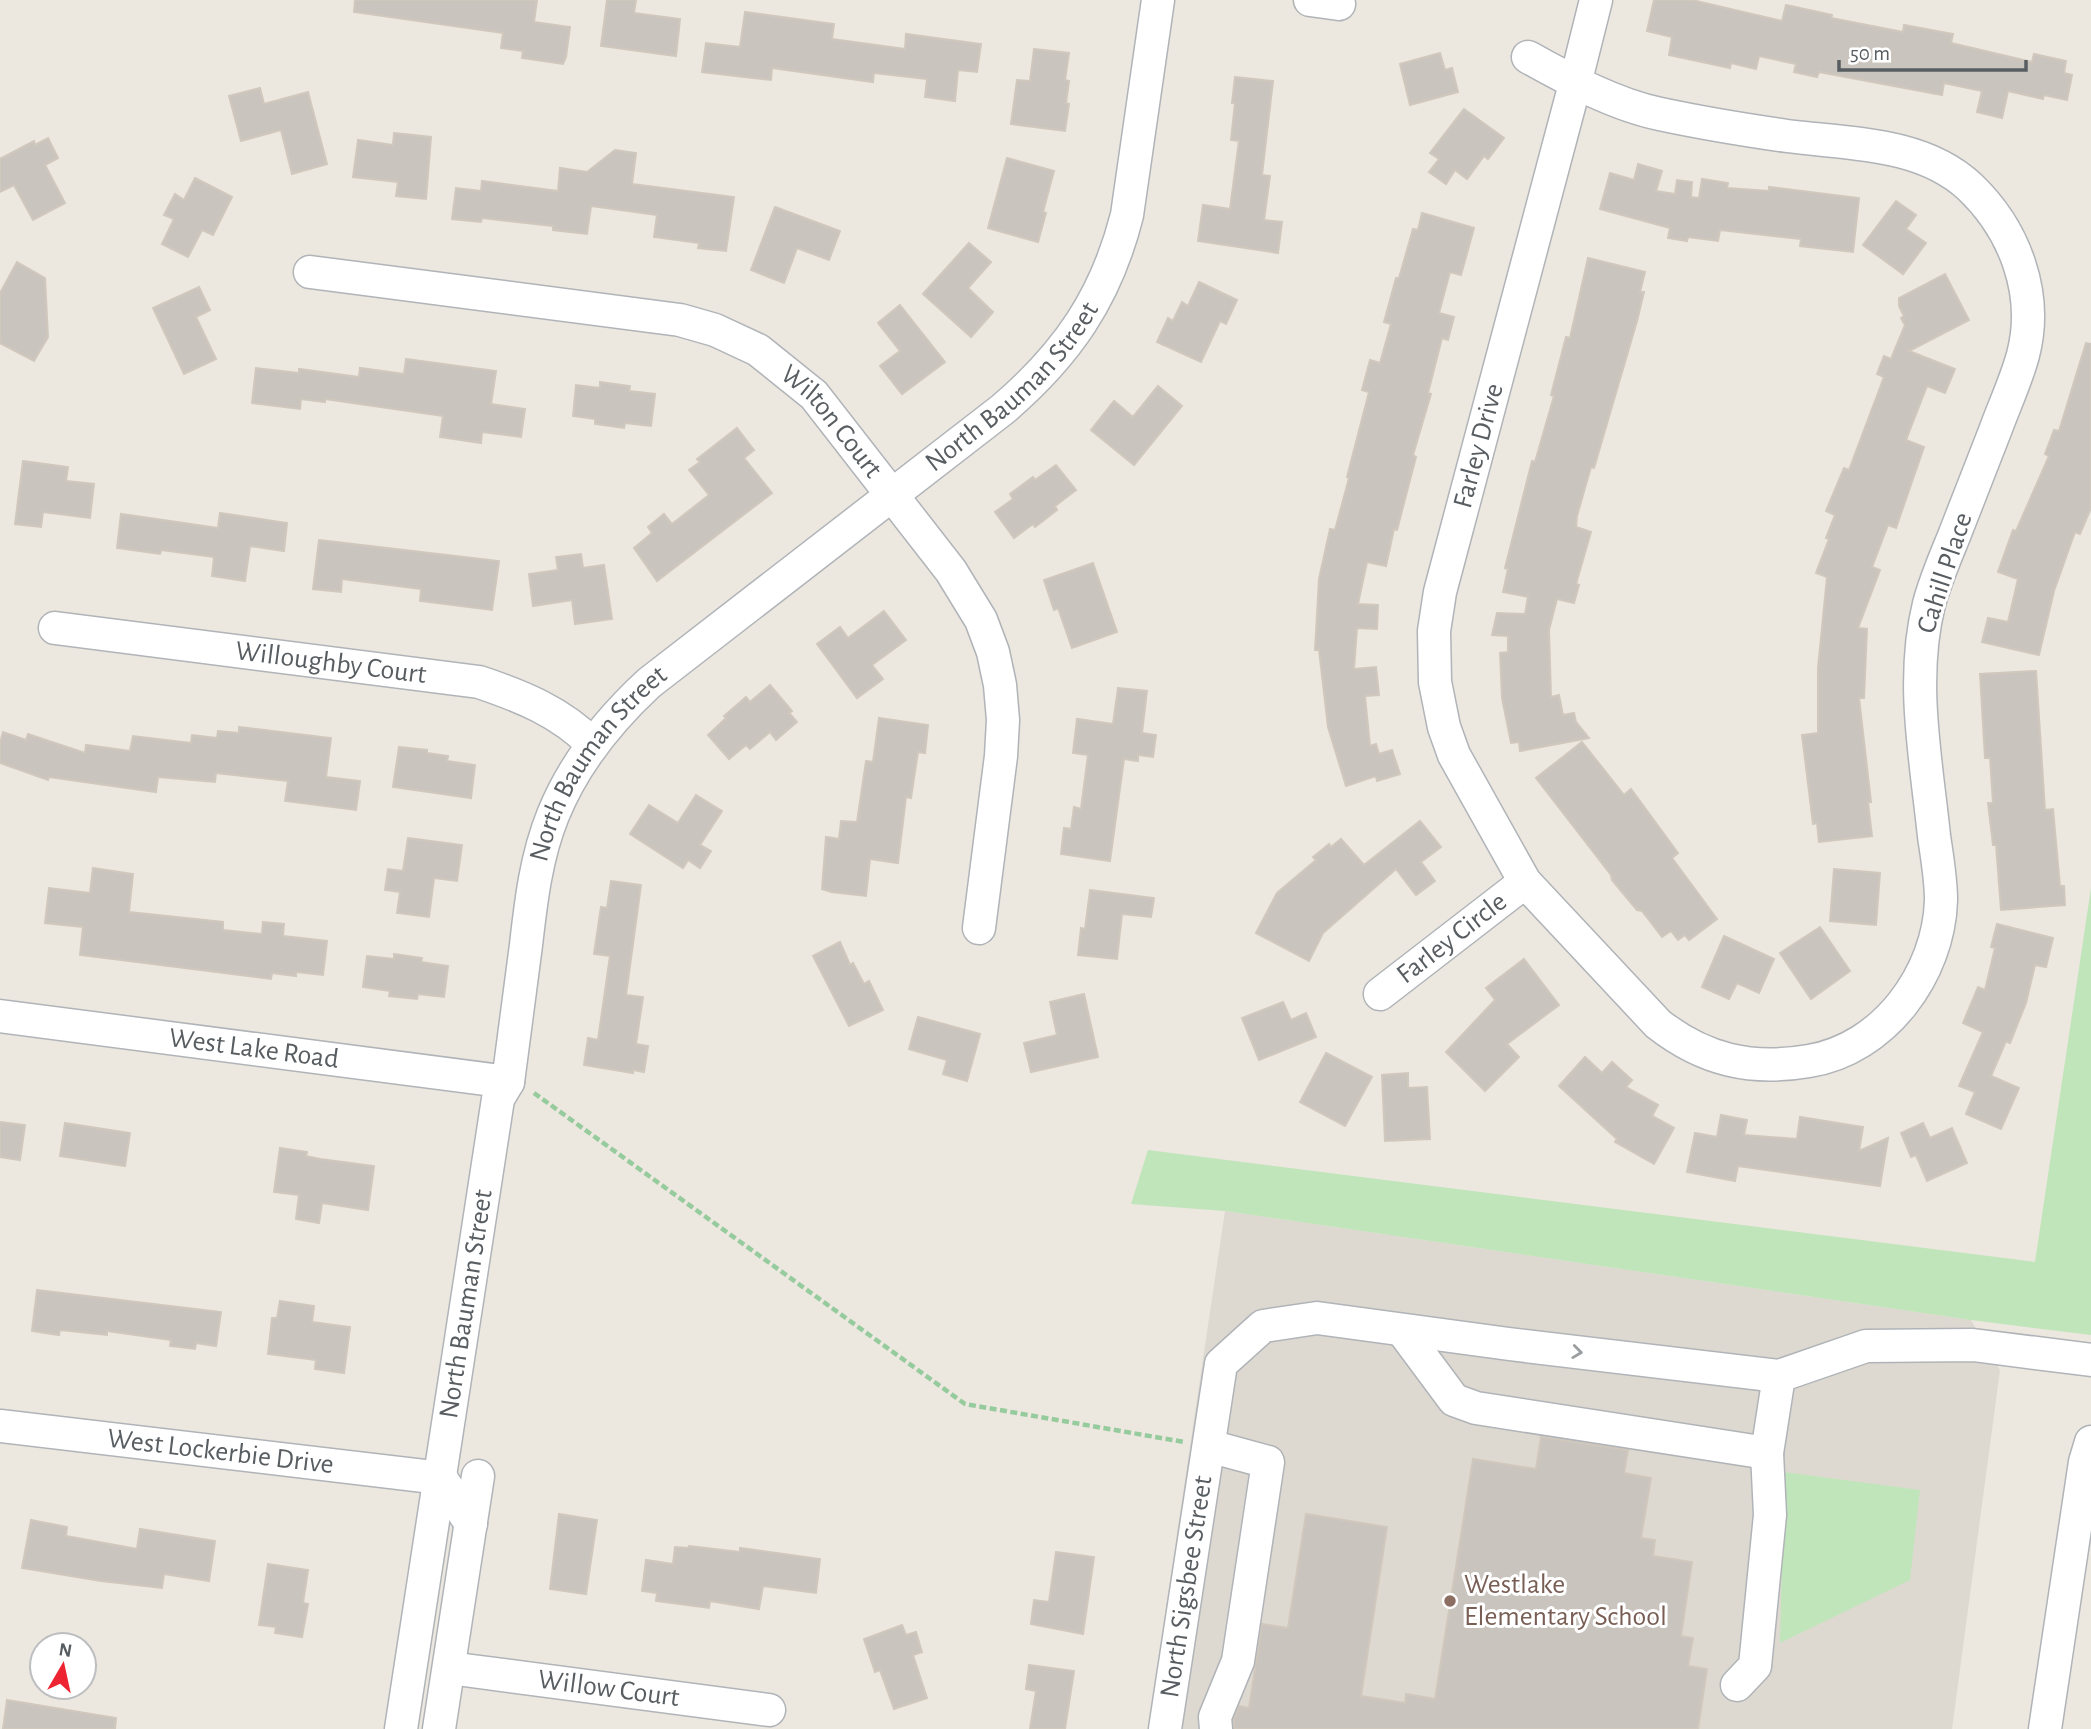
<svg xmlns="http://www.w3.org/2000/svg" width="2091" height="1729" viewBox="0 0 2091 1729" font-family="'Alegreya Sans',sans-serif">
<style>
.education{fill:#ded9d0}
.green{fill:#c0e5ba}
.building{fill:#c9c4be;stroke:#d1c8bd;stroke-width:2}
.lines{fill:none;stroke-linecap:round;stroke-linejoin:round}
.minor-casing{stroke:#b0b4b8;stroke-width:35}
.path{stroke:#96cb9d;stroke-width:4.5;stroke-dasharray:7 3.5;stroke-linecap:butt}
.minor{stroke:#fff;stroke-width:32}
.oneway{stroke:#9b9ea0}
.education-dot{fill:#8d6e63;stroke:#fff;stroke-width:2.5}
.labels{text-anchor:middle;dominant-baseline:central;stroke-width:6;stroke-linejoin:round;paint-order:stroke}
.street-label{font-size:28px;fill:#585d61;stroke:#fff}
.education-label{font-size:28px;fill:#785e54;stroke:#fff;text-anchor:start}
</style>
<rect width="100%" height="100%" fill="#ece7df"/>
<polygon class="education" points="1225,1211 1971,1320 2000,1370 1952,1729 1148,1729"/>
<g class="green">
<polygon points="2091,888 2091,1335 1971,1320 1225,1211 1131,1204 1148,1150 2035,1262"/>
<polygon points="1784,1472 1920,1490 1910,1580 1780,1643"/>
</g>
<g class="building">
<polygon points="355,0 537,0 534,22 570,27 566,57 563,64 522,58 523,51 501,48 503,33 354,12"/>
<polygon points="607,0 636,0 634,13 680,19 676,56 601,46"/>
<polygon points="1654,0 1692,0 1782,21 1786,5 1832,15 1831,18 1903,32 1904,25 1953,34 1951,43 2032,62 2034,54 2066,61 2064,73 2072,75 2067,100 2044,95 2043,99 2008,91 2002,118 1977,112 1982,91 1944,83 1942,95 1819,72 1817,77 1794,72 1796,64 1759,56 1756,69 1731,63 1730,68 1669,55 1672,37 1647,31"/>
<polygon points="745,12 834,24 832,39 905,49 906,34 981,44 977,72 958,70 955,101 925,97 927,79 874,73 873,82 772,68 771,80 702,72 706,43 740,47"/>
<polygon points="1034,49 1069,53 1065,80 1069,81 1066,103 1069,104 1065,131 1011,124 1017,80 1030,81"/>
<polygon points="1440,53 1445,70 1452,68 1458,92 1410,105 1400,64"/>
<polygon points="1235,77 1273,81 1262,175 1270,176 1264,220 1282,222 1278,253 1198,241 1203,205 1230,209 1239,141 1231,140 1235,103 1232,103"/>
<polygon points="260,88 264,104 308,92 327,164 292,174 281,130 241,141 229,96"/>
<polygon points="1464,109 1504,138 1488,159 1484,156 1467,179 1455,170 1446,184 1429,172 1439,159 1430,153"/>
<polygon points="394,133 431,137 426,199 396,196 398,182 353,177 358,140 393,145"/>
<polygon points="48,138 58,158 45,165 65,203 33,220 14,185 0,192 0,159 34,141 35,145"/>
<polygon points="615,150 636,153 632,184 734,197 726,251 698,248 699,243 654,237 657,215 591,206 587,234 553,230 553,226 482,218 481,222 452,219 456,188 481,191 482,181 558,191 560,168 587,172"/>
<polygon points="1007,158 1054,171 1043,212 1046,213 1038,242 988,228"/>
<polygon points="1638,164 1662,171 1656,191 1675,194 1677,180 1692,182 1691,197 1699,198 1702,179 1728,183 1727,188 1769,191 1769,187 1859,198 1853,252 1800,246 1801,239 1720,230 1718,241 1688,237 1687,241 1668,238 1670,228 1600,209 1610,173 1634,180"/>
<polygon points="195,178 232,197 213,235 202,230 188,257 162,244 174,219 164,215 175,194 184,200"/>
<polygon points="1896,201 1916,215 1906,229 1926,243 1903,274 1863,245"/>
<polygon points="775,207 840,231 829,260 797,248 784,283 751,270"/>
<polygon points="1422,213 1474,228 1461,275 1450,272 1439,313 1454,317 1448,340 1442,338 1428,393 1431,394 1413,455 1416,457 1397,530 1394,529 1386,566 1367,562 1358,604 1378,605 1377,629 1357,628 1354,669 1376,667 1379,695 1365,696 1370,746 1376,744 1379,754 1392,750 1400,774 1377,781 1376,776 1346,786 1328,727 1319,650 1315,650 1319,579 1330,529 1335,530 1349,478 1347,477 1369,392 1362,390 1370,360 1380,363 1391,324 1384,322 1396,278 1399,278 1413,229 1418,230"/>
<polygon points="969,243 991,262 968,288 993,312 971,337 923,294"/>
<polygon points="1588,258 1645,272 1640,292 1644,292 1637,321 1594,468 1591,467 1577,516 1576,527 1591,532 1576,584 1579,585 1574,603 1557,599 1549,630 1551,697 1559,695 1563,715 1574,713 1576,722 1589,738 1520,751 1519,742 1511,743 1502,698 1500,653 1508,652 1508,636 1492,635 1497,613 1525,614 1528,597 1503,592 1508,569 1505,568 1532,461 1535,462 1554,396 1551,395 1566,337 1570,338"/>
<polygon points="17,262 45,278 48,337 34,361 0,343 0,293"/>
<polygon points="1945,274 1969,320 1909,351 1955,369 1945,393 1927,386 1906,440 1924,447 1896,528 1888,525 1872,567 1880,570 1858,628 1867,629 1864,698 1859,698 1871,802 1868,802 1872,836 1819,842 1817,823 1813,824 1802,735 1818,733 1818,668 1827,577 1816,573 1829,539 1826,538 1835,515 1826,511 1844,468 1849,470 1884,377 1877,374 1884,356 1891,359 1905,325 1901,318 1904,316 1899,306 1899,298"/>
<polygon points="1199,282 1237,300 1226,324 1220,321 1201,362 1157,342 1168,318 1173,321 1182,302 1188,306"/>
<polygon points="199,287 210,310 196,317 216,359 184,374 153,308"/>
<polygon points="900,305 945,362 902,394 880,366 900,351 878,323"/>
<polygon points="2086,343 2091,344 2091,508 2080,534 2075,532 2054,591 2039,655 1982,642 1988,618 2008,622 2018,579 1998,572 2013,530 2016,531 2049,456 2045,454 2054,430 2059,431"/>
<polygon points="406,359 496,371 491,404 525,409 521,437 482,432 481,443 440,437 443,416 325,399 325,402 301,399 300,409 252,403 256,368 299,373 299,369 359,377 360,368 404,374"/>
<polygon points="600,382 630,386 629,391 655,394 651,426 625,423 624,428 595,424 595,419 573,416 576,385 600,388"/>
<polygon points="1158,386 1182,406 1134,465 1091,430 1114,401 1133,417"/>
<polygon points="737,428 754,450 744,458 772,493 657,581 634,548 652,533 648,527 664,514 672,524 709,495 689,470 700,462 697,459"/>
<polygon points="23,461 68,467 66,481 94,484 90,518 43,512 41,527 15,524"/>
<polygon points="1056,465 1076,490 1055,506 1057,510 1035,527 1033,524 1014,538 995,512 1013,499 1010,494 1033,477 1035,480"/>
<polygon points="220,513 287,523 284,551 250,546 245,581 212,576 214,557 161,550 160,554 117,548 121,514 218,528"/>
<polygon points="319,540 499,561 492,610 420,601 421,589 342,579 341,592 313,589"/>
<polygon points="581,554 583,568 604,565 612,619 575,624 572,600 533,606 529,574 558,570 556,557"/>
<polygon points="1093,563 1117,632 1072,648 1058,608 1054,610 1044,580"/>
<polygon points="884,611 906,640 872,665 883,679 857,698 817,644 840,627 848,638"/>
<polygon points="2036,671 2045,810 2053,809 2060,886 2064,886 2065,905 2001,910 1996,845 1993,845 1988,803 1993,803 1990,758 1985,758 1980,674"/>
<polygon points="770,685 792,711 789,713 797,722 776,740 770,732 750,749 746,745 729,759 708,735 726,718 724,716 746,697 750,702"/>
<polygon points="1118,688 1147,691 1142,733 1156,735 1153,757 1138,755 1138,761 1124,759 1110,861 1061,854 1064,828 1071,829 1074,807 1081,809 1088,755 1073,753 1077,719 1113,724"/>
<polygon points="879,718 928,725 925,753 918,752 911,798 906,797 898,863 870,859 866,896 831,892 822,889 826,837 839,839 841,821 857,822 866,761 873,762"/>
<polygon points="239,727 331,738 326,777 360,781 356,810 285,801 288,781 216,773 215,782 158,777 156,792 49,777 48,780 0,763 0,743 3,732 26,740 28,734 85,753 86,745 130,751 133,736 191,743 192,735 217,738 218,731 239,733"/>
<polygon points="1582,742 1624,795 1631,789 1678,853 1672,858 1717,919 1689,940 1685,935 1678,940 1671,931 1662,937 1642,911 1637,910 1612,880 1611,875 1536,778"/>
<polygon points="399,747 427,750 427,753 448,756 447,761 475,765 471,798 393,787"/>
<polygon points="696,795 722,811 700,845 711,851 700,868 688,860 683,868 630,834 649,805 678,823"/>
<polygon points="1420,821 1441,847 1421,862 1435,881 1416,895 1396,869 1323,933 1309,961 1256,933 1277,893 1316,860 1313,857 1329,844 1331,847 1341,839 1364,865"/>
<polygon points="408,838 462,845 457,881 434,878 429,917 397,913 400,892 385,890 388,869 403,871"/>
<polygon points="93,868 133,874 129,912 223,922 223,930 262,934 263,922 284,924 283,936 327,941 323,975 296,972 296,976 272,973 271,979 80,955 83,927 45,923 49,888 90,893"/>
<polygon points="1834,869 1880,873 1876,925 1830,921"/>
<polygon points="611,881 641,885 626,995 643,997 636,1044 648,1046 644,1072 633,1070 633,1073 584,1065 588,1038 598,1040 610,956 594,954 601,907 607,908"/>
<polygon points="1090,890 1154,898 1151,917 1122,914 1117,959 1078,955 1081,928 1085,929"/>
<polygon points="1997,924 2053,938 2046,967 2035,965 2026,1003 2010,1043 2006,1041 1991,1076 2019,1088 2001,1129 1966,1114 1975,1092 1959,1086 1983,1032 1963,1023 1978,987 1985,990 1995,948 1991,947"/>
<polygon points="1820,927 1850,971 1811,999 1780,953"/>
<polygon points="1724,936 1774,959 1759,993 1737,983 1729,999 1702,987"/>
<polygon points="840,942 850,965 853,963 864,984 869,981 883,1010 849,1026 813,956"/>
<polygon points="394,954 422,958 421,962 448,966 444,997 418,994 417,999 389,996 390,991 363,987 367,956 394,959"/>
<polygon points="1524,959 1559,1005 1507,1044 1519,1057 1485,1091 1446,1052 1495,1000 1486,988"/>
<polygon points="1084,994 1098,1057 1031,1072 1024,1043 1057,1035 1050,1002"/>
<polygon points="1283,1002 1291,1020 1306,1013 1316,1037 1259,1060 1242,1018"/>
<polygon points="918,1017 980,1034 967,1081 943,1074 947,1060 909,1049"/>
<polygon points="1326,1053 1372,1077 1345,1126 1300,1102"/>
<polygon points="1585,1057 1602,1073 1612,1062 1632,1080 1626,1087 1658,1105 1652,1116 1674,1128 1654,1164 1615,1142 1617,1139 1559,1086"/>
<polygon points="1408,1073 1408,1088 1427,1087 1430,1139 1385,1141 1382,1075"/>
<polygon points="1721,1115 1747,1120 1744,1135 1797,1139 1800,1117 1863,1127 1859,1151 1888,1138 1880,1186 1738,1166 1735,1181 1687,1172 1695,1133 1717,1137"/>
<polygon points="0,1122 25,1125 20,1160 0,1157"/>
<polygon points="65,1123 130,1133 125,1166 60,1156"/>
<polygon points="1923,1123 1930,1138 1952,1128 1967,1163 1927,1181 1916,1155 1911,1157 1901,1133"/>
<polygon points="280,1148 307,1152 306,1156 320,1159 374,1166 368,1210 322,1203 319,1223 296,1219 299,1195 274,1192"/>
<polygon points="37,1290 221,1312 216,1346 196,1343 195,1349 170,1346 171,1340 107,1331 107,1335 60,1330 59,1335 32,1331"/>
<polygon points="280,1301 314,1306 312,1322 350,1327 344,1373 315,1369 316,1360 268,1354 272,1318 277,1318"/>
<polygon points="1541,1437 1628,1450 1624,1473 1651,1478 1641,1538 1655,1540 1653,1556 1692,1562 1681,1636 1693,1638 1688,1666 1707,1669 1698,1729 1234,1729 1234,1720 1239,1706 1249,1708 1262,1624 1288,1628 1306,1514 1387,1527 1361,1696 1405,1703 1406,1694 1435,1699 1473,1459 1536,1469"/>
<polygon points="559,1514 597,1520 586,1594 550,1589"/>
<polygon points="31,1520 67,1527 66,1536 137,1549 140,1529 215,1541 209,1581 164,1574 162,1588 101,1581 22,1568"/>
<polygon points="689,1546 740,1552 740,1548 820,1559 816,1593 763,1586 759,1609 710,1601 709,1608 656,1601 657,1593 642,1591 646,1560 673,1564 675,1547 688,1548"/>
<polygon points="1056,1552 1094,1557 1083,1634 1031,1624 1034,1600 1049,1602"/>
<polygon points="268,1564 308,1570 303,1603 308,1604 302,1637 275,1633 276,1627 259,1625"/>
<polygon points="902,1625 906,1635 916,1632 922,1652 913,1655 927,1698 894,1709 880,1670 875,1672 864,1639"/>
<polygon points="1029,1665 1074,1671 1065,1729 1030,1729 1036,1691 1026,1689"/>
<polygon points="7,1700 116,1718 115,1729 3,1729"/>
</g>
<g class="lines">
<g class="minor-casing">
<g id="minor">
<polyline points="1310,0 1339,4"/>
<path id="s1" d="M1528,57C1567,79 1616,105 1660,114C1702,123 1745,130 1787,136C1849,144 1922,142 1970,187C2015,230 2039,294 2023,355C2016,381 2004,406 1995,431C1981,466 1968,501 1954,536C1945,558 1935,581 1929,604C1910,680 1926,759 1934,836C1937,857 1941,879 1941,900C1939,974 1884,1049 1809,1061C1751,1071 1704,1060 1658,1024L1525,882L1454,755L1444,727L1435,682L1434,631L1440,592L1575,84L1596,0"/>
<path id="s2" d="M310,272L680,320L715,330L758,350L814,395L951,571L981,620L993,652L1000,685L1003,720L1001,756L979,928"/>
<path id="s3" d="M55,628L479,682C521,696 561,712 592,744"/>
<path id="s4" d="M1380,994L1525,882"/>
<path id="s5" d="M0,1016L508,1082"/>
<polyline points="1402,1330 1454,1400 1476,1408 1767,1453 1779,1376"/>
<path id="s6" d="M0,1426L441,1478L471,1524"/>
<polyline points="1209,1446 1268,1462 1238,1661 1215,1717 1216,1729"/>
<path id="s7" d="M449,1668L769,1710"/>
<polyline points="1737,1685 1755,1666 1770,1515 1767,1453"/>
<path id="s8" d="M401,1729L498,1099L508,1082C514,1036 520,990 526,945C531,901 536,857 553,815C574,763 608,721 649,683L1003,409C1067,354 1106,298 1127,215L1158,0"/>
<polyline points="439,1729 478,1476"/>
<path id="s9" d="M1165,1729L1221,1364L1263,1326L1317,1318L1509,1344L1779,1376L1866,1346L1973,1345L2091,1360"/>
<polyline points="2045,1729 2085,1462 2091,1442"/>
</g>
</g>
<polyline class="path" points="534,1093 965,1404 1184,1442"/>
<use href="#minor" class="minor"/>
</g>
<defs><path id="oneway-chevron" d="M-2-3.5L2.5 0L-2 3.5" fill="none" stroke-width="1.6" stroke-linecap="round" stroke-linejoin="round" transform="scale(1.75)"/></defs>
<use class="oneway" href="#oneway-chevron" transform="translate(1577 1352) rotate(7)"/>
<circle class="education-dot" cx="1450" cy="1601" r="7"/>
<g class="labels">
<g class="street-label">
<text stroke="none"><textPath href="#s8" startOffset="1563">North Bauman Street</textPath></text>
<text stroke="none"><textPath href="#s2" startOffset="560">Wilton Court</textPath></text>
<text stroke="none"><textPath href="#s1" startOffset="2258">Farley Drive</textPath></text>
<text transform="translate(1945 573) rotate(-72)">Cahill Place</text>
<text stroke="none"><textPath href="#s3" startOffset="278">Willoughby Court</textPath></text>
<text stroke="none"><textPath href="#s8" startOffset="996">North Bauman Street</textPath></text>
<text stroke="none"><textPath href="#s4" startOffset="91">Farley Circle</textPath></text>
<text stroke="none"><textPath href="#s5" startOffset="256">West Lake Road</textPath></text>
<text stroke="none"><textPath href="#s8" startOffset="430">North Bauman Street</textPath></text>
<text stroke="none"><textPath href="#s6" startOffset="222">West Lockerbie Drive</textPath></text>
<text stroke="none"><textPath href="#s9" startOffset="144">North Sigsbee Street</textPath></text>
<text stroke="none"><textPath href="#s7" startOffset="161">Willow Court</textPath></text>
</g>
<g class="education-label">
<text x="1464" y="1585">Westlake<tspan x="1464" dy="32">Elementary School</tspan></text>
</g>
</g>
<g transform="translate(63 1666) rotate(9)"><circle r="33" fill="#ffffff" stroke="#bcbec0" stroke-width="2"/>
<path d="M0-5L12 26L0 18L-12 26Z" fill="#ed2431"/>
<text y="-10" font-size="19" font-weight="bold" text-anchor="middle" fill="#585d61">N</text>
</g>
<path d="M1839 60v10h187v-10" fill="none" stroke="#585d61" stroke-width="3.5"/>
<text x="1850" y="60" font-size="21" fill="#585d61" stroke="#ffffff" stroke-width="5" paint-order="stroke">50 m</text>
</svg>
